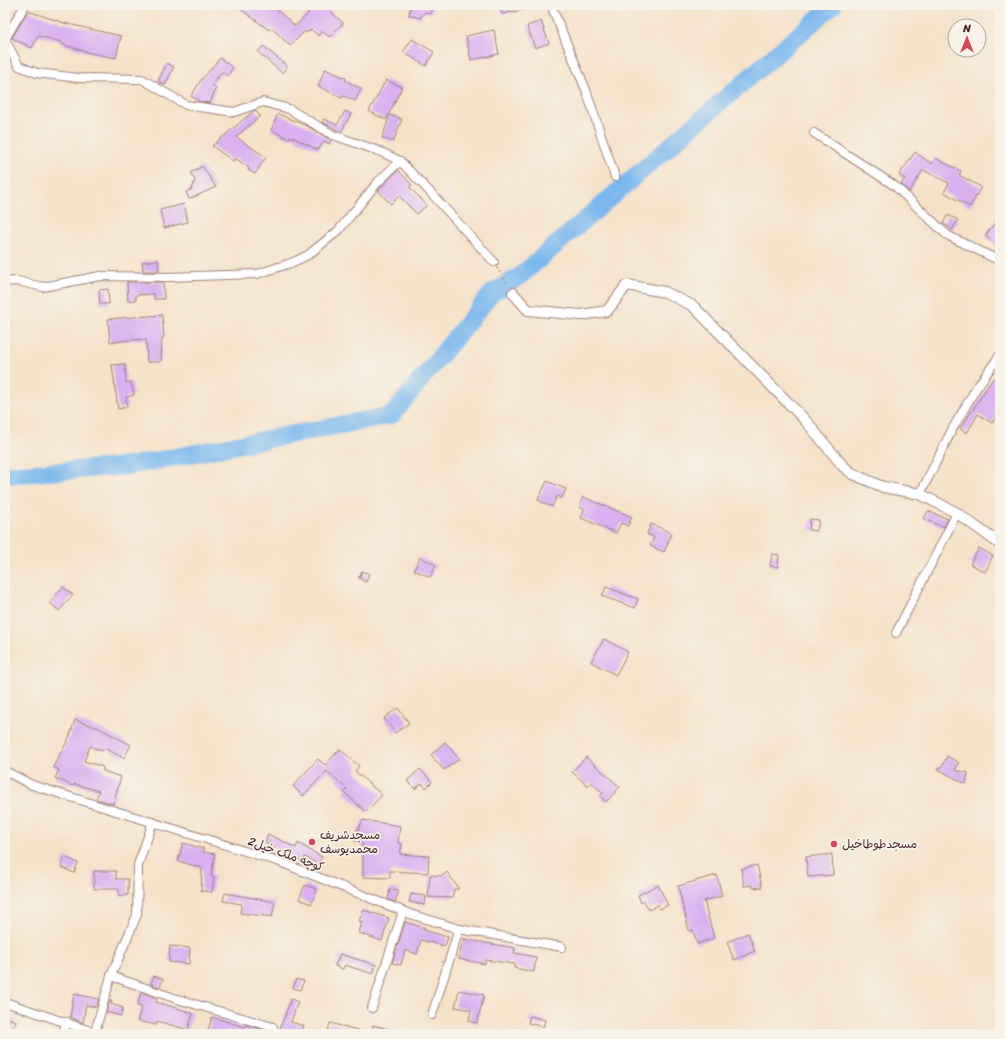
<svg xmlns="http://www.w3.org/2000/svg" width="1005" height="1039" viewBox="0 0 1005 1039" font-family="Sriracha,'Playpen Sans Arabic',sans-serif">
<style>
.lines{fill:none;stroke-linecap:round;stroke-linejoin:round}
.river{stroke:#7bb8ed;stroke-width:18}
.building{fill:#d9b0f0}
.minor-casing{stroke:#9f807a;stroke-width:10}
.tertiary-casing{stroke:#9f807a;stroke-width:12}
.path{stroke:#9f807a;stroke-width:2;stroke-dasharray:1 3;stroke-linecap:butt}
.minor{stroke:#fff;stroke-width:8}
.tertiary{stroke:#fff;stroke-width:10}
.poi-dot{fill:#d1495b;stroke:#f7f3e8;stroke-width:1.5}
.labels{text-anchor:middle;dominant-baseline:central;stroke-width:3.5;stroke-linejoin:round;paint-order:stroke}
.poi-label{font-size:12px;fill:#4a1f2b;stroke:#f7f3e8;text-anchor:start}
.street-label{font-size:12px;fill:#4a1f2b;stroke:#f7f3e8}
</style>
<rect width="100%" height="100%" fill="#f7f3e8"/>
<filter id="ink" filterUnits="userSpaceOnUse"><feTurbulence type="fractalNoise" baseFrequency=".025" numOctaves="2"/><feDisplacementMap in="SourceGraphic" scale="8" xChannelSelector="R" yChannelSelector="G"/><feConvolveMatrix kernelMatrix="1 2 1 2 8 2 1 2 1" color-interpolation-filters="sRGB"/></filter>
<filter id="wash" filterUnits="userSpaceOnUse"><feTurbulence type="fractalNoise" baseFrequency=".012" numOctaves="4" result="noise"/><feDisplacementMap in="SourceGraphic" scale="16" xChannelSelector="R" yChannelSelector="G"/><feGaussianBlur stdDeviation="0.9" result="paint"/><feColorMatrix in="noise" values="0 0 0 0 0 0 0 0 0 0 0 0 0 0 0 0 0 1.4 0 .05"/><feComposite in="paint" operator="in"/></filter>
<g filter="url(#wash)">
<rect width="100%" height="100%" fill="#f4e2c9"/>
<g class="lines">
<polyline class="river" points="5,475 129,466 392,415 492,293 520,276 833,5"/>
</g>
<g id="blocks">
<g class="building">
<polygon points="235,5 266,5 272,10 274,7 295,26 309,13 299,5 324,5 343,23 329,37 322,31 318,36 311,29 307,33 305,31 290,46 271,27 269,30"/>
<polygon points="409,5 434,5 431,14 425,12 420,18 409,15 411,7"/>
<polygon points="500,5 529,5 530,9 502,14"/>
<polygon points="28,11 64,23 121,36 116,58 90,53 61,44 62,42 38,36 32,48 12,38"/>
<polygon points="541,21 549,43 535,48 527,26"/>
<polygon points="494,30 499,54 471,60 466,36"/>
<polygon points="412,39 434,52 426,66 403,52"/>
<polygon points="263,46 287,66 282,73 258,52"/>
<polygon points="220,58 233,68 227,76 222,72 212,85 216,88 210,103 201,102 191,96 202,79"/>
<polygon points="167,63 174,67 165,85 158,81"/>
<polygon points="325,69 346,78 345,80 361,89 355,101 344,96 342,98 318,86"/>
<polygon points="386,80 402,87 386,120 369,111"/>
<polygon points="255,110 260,116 236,137 266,157 255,174 248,170 249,168 235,158 233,161 212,146"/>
<polygon points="345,111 351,114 341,132 322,122 324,119 337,125"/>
<polygon points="278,114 307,126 331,140 329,144 324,141 318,150 290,136 289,139 271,130"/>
<polygon points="390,115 402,119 393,142 382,138"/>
<polygon points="915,152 932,164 935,158 961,171 959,175 981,187 970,207 944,192 949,183 923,170 909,192 901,184 905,179 899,175"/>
<polygon points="202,166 216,187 189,199 186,192 192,189 195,180 191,173"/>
<polygon points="398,170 412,185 409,187 427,205 417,214 399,196 391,204 378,191"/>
<polygon points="184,204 188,222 164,228 160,210"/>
<polygon points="948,215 958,220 952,230 943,223"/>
<polygon points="1000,216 1000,247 985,236"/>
<polygon points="158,260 159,271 143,271 142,262"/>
<polygon points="127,282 163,282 164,299 154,299 154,294 136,295 136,300 128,301"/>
<polygon points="108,289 109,304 100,304 99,290"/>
<polygon points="162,315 164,337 162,338 161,362 147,362 146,339 110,342 108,319"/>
<polygon points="125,364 126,383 131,382 134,395 126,397 127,407 118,409 112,365"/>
<polygon points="993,378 1000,382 1000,411 992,423 978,414 967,433 960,429"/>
<polygon points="547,481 566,489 562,498 557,496 552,507 538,500"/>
<polygon points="583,497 632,517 628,526 621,523 616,533 581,518 584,509 579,507"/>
<polygon points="928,511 948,519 944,527 924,519"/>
<polygon points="810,519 819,520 817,531 809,530"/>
<polygon points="651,524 672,533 664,552 650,546 654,537 647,534"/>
<polygon points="979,548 993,556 985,572 970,564"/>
<polygon points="772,554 779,555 778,567 770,566"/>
<polygon points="420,557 436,565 430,577 414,570"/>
<polygon points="362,571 369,574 366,582 359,578"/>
<polygon points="63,587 73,595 59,611 50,603"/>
<polygon points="606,587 638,599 635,608 602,596"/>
<polygon points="604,639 628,652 616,675 591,662"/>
<polygon points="398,708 409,723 395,733 384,718"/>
<polygon points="75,720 99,728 131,745 124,758 104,748 102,751 90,746 84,761 103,767 103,771 121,777 113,804 96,799 99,791 74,784 73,786 55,778 59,770 53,767 69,738"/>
<polygon points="445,742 459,759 444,770 431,755"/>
<polygon points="340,749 359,766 355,771 382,795 366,812 344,792 347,789 327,771 303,796 293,786 318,759 325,765"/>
<polygon points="947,756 959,763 955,770 968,773 966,784 938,769 938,767 941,768"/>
<polygon points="586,757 620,787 606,802 600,796 603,793 591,782 588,786 572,772"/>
<polygon points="420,769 432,782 426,788 422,783 415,789 407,781"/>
<polygon points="363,820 400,826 398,843 402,844 400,854 429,856 428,873 390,871 390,878 363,877 363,845 353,840"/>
<polygon points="268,834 296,848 298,843 322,857 318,864 305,857 303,862 297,859 295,861 271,854 275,846 265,842"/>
<polygon points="183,843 204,849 203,852 215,854 211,876 214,876 212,892 201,891 202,868 178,861"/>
<polygon points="832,854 833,875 808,877 806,857"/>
<polygon points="65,857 78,863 74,873 61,867"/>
<polygon points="757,865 762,887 753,888 752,885 744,886 741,869"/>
<polygon points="94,871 116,871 116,879 128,879 128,895 119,896 119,889 94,889"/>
<polygon points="447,872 459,889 454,889 452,898 428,897 430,875 442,876"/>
<polygon points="717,875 722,896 704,901 714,938 697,944 693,930 689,931 678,886"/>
<polygon points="305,885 317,889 311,904 299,899"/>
<polygon points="658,885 668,905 660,909 658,905 649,910 644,901 641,903 638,895"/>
<polygon points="390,889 399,890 395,902 388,899"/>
<polygon points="225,893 275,902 272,917 240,913 242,904 223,901"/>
<polygon points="411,894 426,896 425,905 409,902"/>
<polygon points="363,910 389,918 382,941 359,933 362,922 359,921"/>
<polygon points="405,922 425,928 424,930 448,937 445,946 421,940 417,954 405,950 401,965 392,963"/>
<polygon points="748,933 755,951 734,960 727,942"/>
<polygon points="463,939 515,948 514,953 536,957 534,972 514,968 515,964 485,960 485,964 459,959"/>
<polygon points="170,946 190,948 189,964 169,962"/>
<polygon points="340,954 376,965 373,974 345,965 343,969 335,966"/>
<polygon points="154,976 163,979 160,987 151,984"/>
<polygon points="296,979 304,981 300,990 293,988"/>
<polygon points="459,990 484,995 477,1023 469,1021 471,1010 455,1007"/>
<polygon points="141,992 157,998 156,1002 193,1013 188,1030 157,1021 156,1025 137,1021 142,1007 137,1006"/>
<polygon points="74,994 99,999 96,1007 86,1005 83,1023 70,1017"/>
<polygon points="291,999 298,1002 291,1022 304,1026 301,1034 278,1034"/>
<polygon points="110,1001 112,1001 111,1004 123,1008 121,1016 106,1012"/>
<polygon points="530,1016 545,1020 543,1027 528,1023"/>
<polygon points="5,1017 16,1021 10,1034 5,1034"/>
<polygon points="212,1017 244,1027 245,1025 274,1032 274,1034 207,1034"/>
<polygon points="330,1023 361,1031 361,1034 327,1034"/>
<polygon points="373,1025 396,1031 395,1034 371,1034"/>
</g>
</g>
</g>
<g filter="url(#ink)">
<use href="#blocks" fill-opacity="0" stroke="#9f807a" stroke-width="1"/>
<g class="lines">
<g class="minor-casing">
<g id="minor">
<polyline points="551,5 586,90 615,177"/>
<polyline points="5,39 25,5"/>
<polyline points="5,40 19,66 37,73 79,78 142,79 186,105 234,112 263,102 289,109 333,135 379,151 400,161 430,192 494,262"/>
<polyline points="814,133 895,186 947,235 1000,261"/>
<polyline points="5,282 17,281 43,287 100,276 167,277 257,274 291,263 308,255 338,231 378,182 400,161"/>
<polyline points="920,494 953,428 975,390 1000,355"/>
<polyline points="896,633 957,513"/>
<polyline points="5,771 32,785 280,862 410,914 459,929 562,947"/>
<polyline points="111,976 177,999 273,1027"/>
<polyline points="5,1002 99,1034"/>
<polyline points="372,1008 403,911"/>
<polyline points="432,1015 459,929"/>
<polyline points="95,1032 111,976 137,915 138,865 153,822"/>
<polyline points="62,1034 67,1022"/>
</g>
</g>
<g class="tertiary-casing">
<polyline id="tertiary" points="513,293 528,310 581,315 607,311 627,285 665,292 693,306 805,420 843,466 853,474 883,487 920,494 957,513 1000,544"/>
</g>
<polyline class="path" points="497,268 508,285"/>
<use href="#minor" class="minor"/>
<use href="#tertiary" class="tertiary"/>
</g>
</g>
<g class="poi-dot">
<circle cx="312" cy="842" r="4"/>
<circle cx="834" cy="844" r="4"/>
</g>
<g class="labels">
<g class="poi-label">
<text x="320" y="835">مسجدشریف<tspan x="320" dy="14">محمدیوسف</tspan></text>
<text x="842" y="844">مسجدطوطاخیل</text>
</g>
<g class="street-label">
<text transform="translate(286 854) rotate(20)">کوچه ملک خیل2</text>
</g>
</g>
<rect width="1005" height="1039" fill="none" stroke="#f7f3e8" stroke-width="20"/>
<g transform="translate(967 38)"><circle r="19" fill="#f7f3e8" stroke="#b29e9c"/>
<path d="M0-3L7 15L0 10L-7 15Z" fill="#d1495b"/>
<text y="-6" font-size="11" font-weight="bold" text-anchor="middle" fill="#4a1f2b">N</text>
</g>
</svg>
